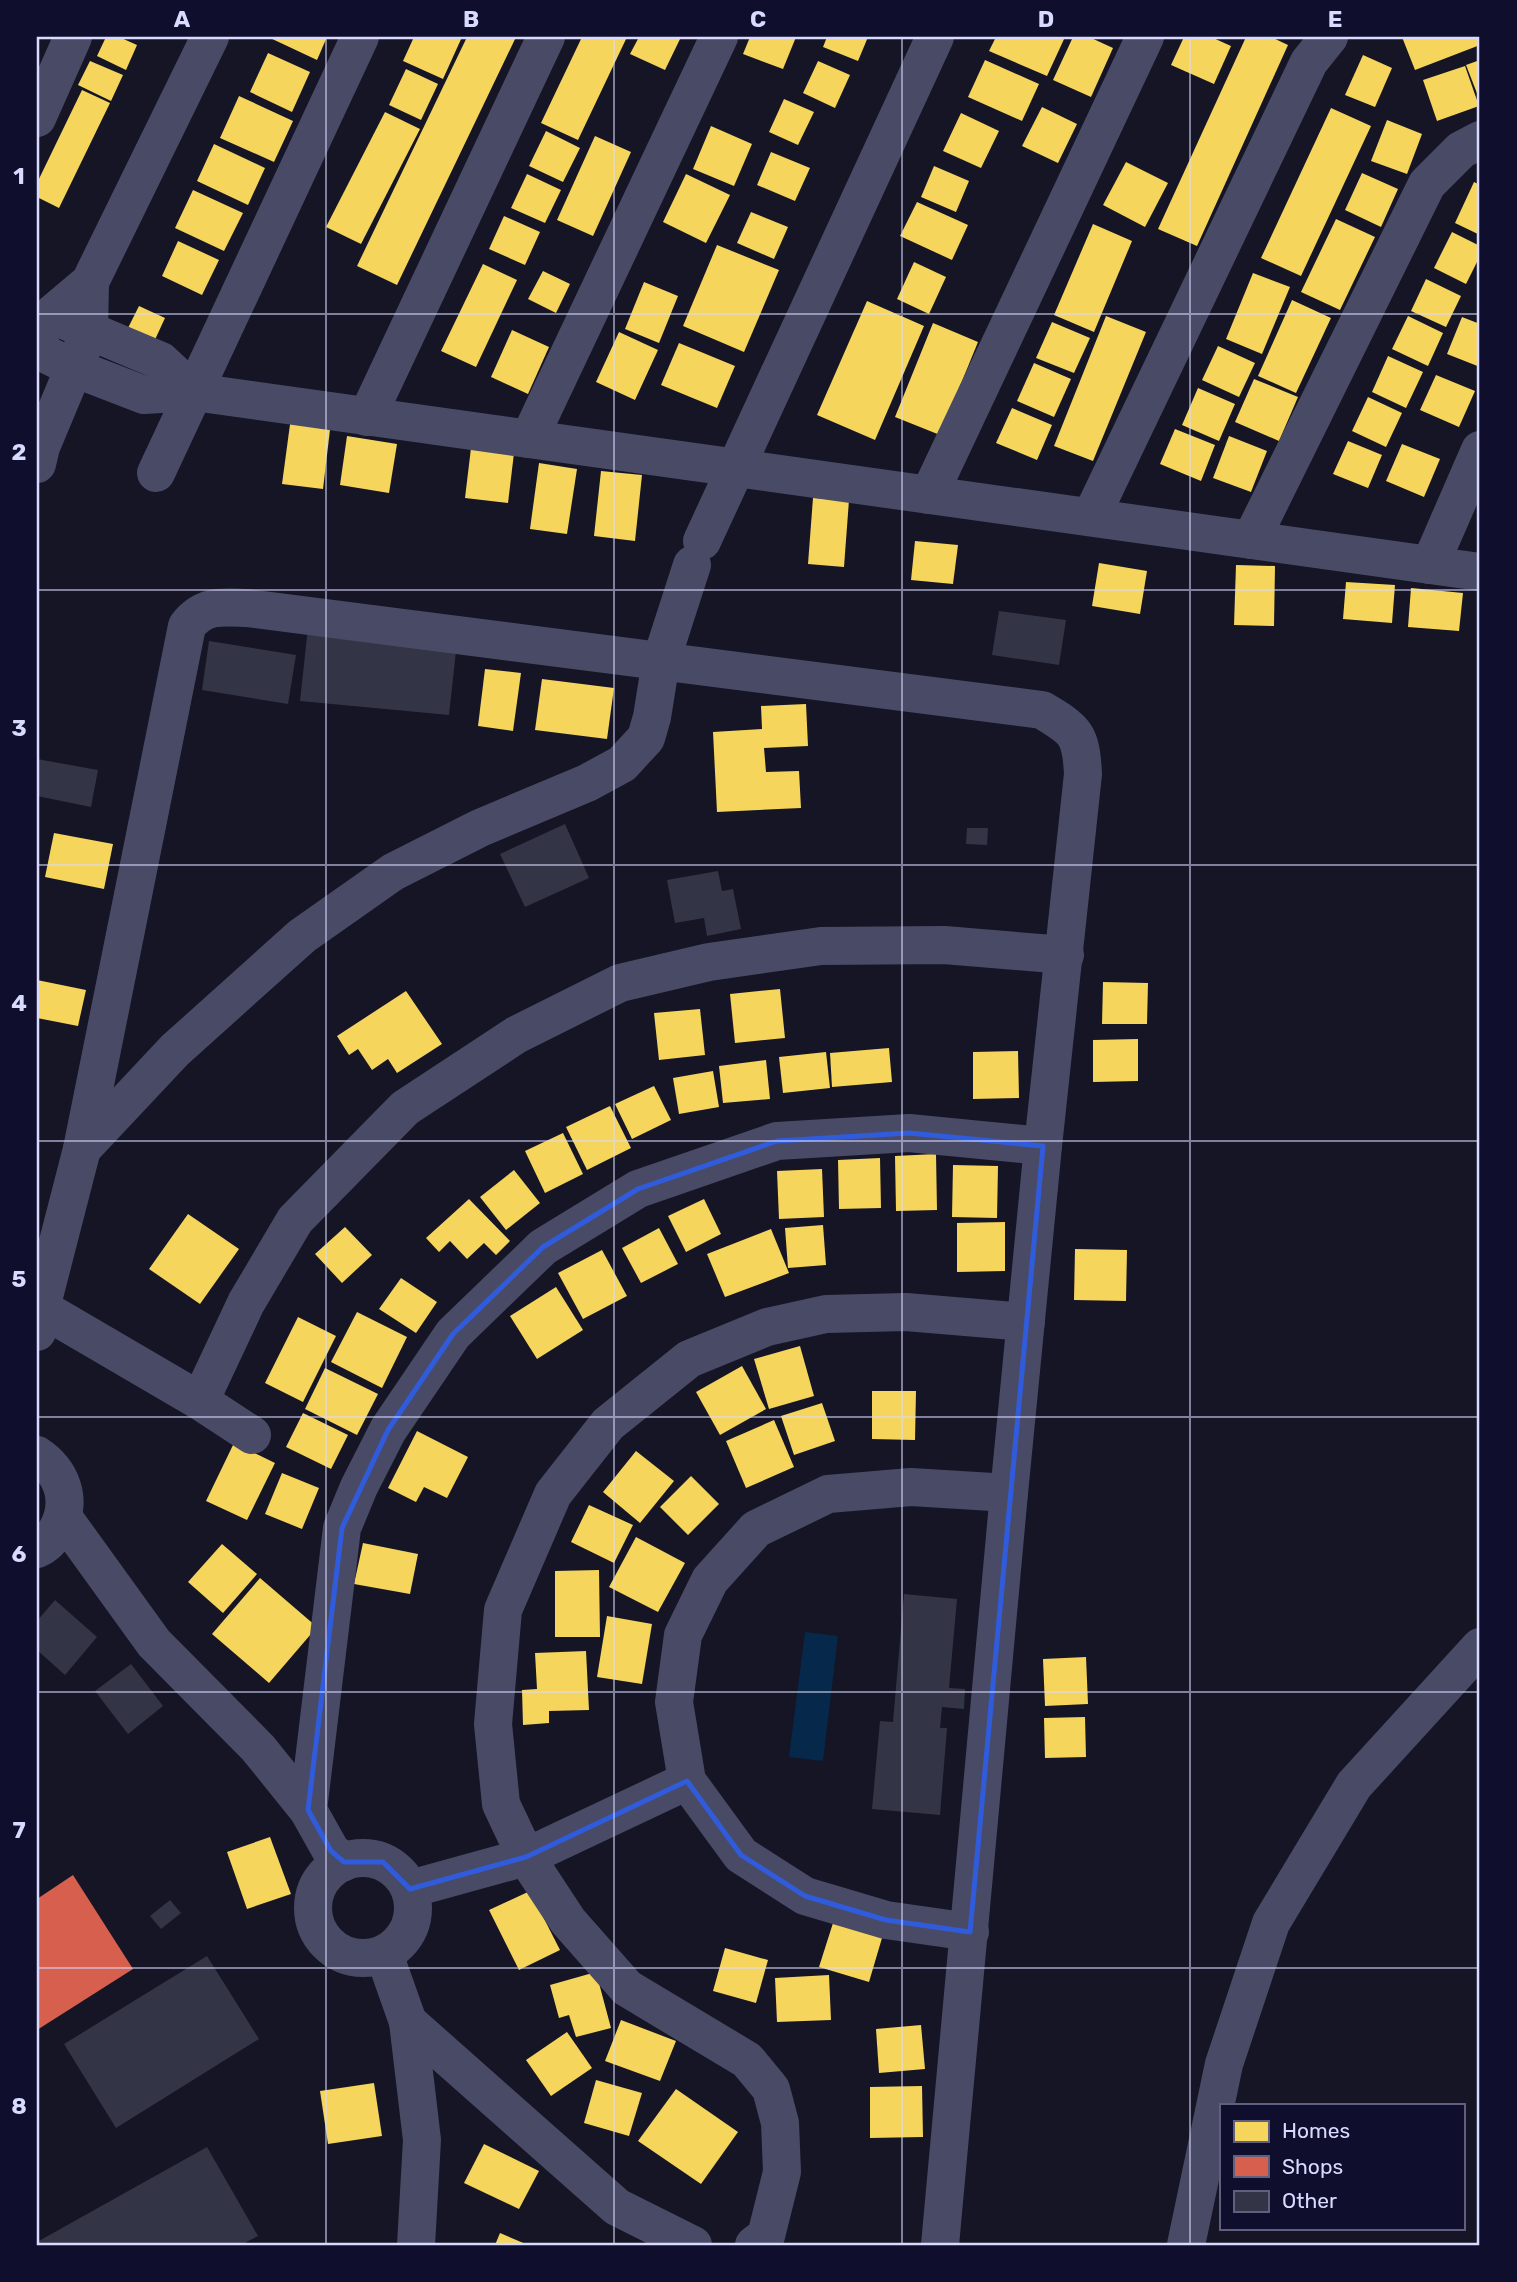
<svg xmlns="http://www.w3.org/2000/svg" width="1517" height="2282" viewBox="0 0 1517 2282" font-family="Rubik,sans-serif">
<style>
.water{fill:#06284a}
.homes{fill:#f6d55c}
.shops{fill:#d6604d}
.building{fill:#333446}
.lines{fill:none;stroke-linecap:round;stroke-linejoin:round}
.street{stroke:#494b66;stroke-width:38}
.marked{fill:none;stroke:#305cdc;stroke-width:5;stroke-linejoin:round}
.grid{fill:none;stroke:#d8daff;stroke-width:2;stroke-opacity:0.55}
.neatline{fill:none;stroke:#d8daff;stroke-width:2.5}
.grid-label{font-size:23px;text-anchor:middle;font-weight:bold;fill:#d8daff}
</style>
<rect width="100%" height="100%" fill="#151525"/>
<polygon class="water" points="805,1632 838,1636 823,1761 789,1757"/>
<g class="homes">
<polygon points="106,37 119,37 137,45 126,70 97,56"/>
<polygon points="268,37 327,37 317,60"/>
<polygon points="414,37 462,37 443,79 403,61"/>
<polygon points="467,37 516,37 397,285 357,266"/>
<polygon points="582,37 627,37 578,140 541,123"/>
<polygon points="639,37 681,37 665,70 630,54"/>
<polygon points="750,37 796,37 783,69 743,54"/>
<polygon points="827,37 868,37 858,61 823,47"/>
<polygon points="996,37 1065,37 1047,76 989,51"/>
<polygon points="1073,37 1089,37 1113,48 1091,97 1053,80"/>
<polygon points="1184,37 1211,37 1231,46 1214,84 1171,65"/>
<polygon points="1246,37 1271,37 1288,45 1197,246 1158,229"/>
<polygon points="1402,37 1480,37 1480,45 1415,70"/>
<polygon points="268,53 310,72 292,112 250,92"/>
<polygon points="1363,55 1392,68 1375,107 1345,95"/>
<polygon points="985,60 1039,84 1022,121 968,97"/>
<polygon points="1480,60 1480,101 1466,65"/>
<polygon points="90,61 123,75 111,101 78,85"/>
<polygon points="818,61 850,75 835,108 803,93"/>
<polygon points="1465,66 1479,106 1437,121 1423,80"/>
<polygon points="406,69 438,84 421,120 389,105"/>
<polygon points="82,90 110,103 59,208 37,197 37,183"/>
<polygon points="239,96 293,121 274,162 220,138"/>
<polygon points="784,99 814,112 798,145 769,132"/>
<polygon points="1042,107 1077,124 1058,163 1022,146"/>
<polygon points="1331,108 1371,126 1301,276 1261,258"/>
<polygon points="385,112 420,129 361,244 326,227"/>
<polygon points="961,113 999,131 981,168 943,151"/>
<polygon points="1387,120 1422,134 1407,174 1371,161"/>
<polygon points="711,126 752,144 734,186 693,169"/>
<polygon points="546,131 580,148 563,182 529,166"/>
<polygon points="595,136 631,152 593,236 557,220"/>
<polygon points="214,144 265,168 248,205 197,181"/>
<polygon points="771,152 810,168 795,201 757,185"/>
<polygon points="1126,162 1168,183 1145,227 1103,205"/>
<polygon points="934,166 969,181 956,212 921,197"/>
<polygon points="1362,173 1398,189 1381,227 1345,210"/>
<polygon points="527,174 561,190 545,223 511,208"/>
<polygon points="686,174 730,195 706,243 663,222"/>
<polygon points="1474,182 1480,185 1480,235 1455,223"/>
<polygon points="193,190 243,213 224,251 175,228"/>
<polygon points="917,202 968,225 952,260 900,236"/>
<polygon points="751,212 788,227 774,259 737,243"/>
<polygon points="504,216 540,232 525,265 489,249"/>
<polygon points="1336,219 1375,237 1340,310 1301,292"/>
<polygon points="1093,224 1132,241 1094,332 1054,315"/>
<polygon points="1452,232 1480,246 1480,256 1466,284 1434,268"/>
<polygon points="178,241 219,260 202,295 162,276"/>
<polygon points="717,245 779,270 744,352 683,326"/>
<polygon points="914,262 946,277 929,314 897,299"/>
<polygon points="483,264 517,280 476,367 441,351"/>
<polygon points="543,271 570,284 556,313 528,299"/>
<polygon points="1253,273 1290,287 1262,354 1226,339"/>
<polygon points="1426,279 1461,296 1446,327 1411,311"/>
<polygon points="644,282 678,296 659,343 625,329"/>
<polygon points="1292,300 1331,318 1296,393 1258,376"/>
<polygon points="867,301 924,326 875,440 817,415"/>
<polygon points="139,306 165,318 153,344 126,332"/>
<polygon points="1106,316 1146,332 1093,461 1054,446"/>
<polygon points="1408,316 1443,333 1428,366 1392,349"/>
<polygon points="1462,317 1480,324 1480,367 1447,354"/>
<polygon points="1052,322 1090,338 1074,373 1036,358"/>
<polygon points="933,323 978,342 940,435 895,417"/>
<polygon points="512,330 549,347 528,394 491,377"/>
<polygon points="619,332 658,350 635,400 596,382"/>
<polygon points="679,343 735,366 717,408 661,385"/>
<polygon points="1218,346 1255,363 1239,397 1202,380"/>
<polygon points="1388,356 1423,372 1406,408 1372,392"/>
<polygon points="1034,363 1071,379 1054,417 1017,401"/>
<polygon points="1436,375 1475,391 1459,427 1420,410"/>
<polygon points="1254,379 1298,397 1279,441 1235,422"/>
<polygon points="1198,388 1235,404 1219,441 1182,425"/>
<polygon points="1368,397 1402,413 1386,447 1352,431"/>
<polygon points="1012,408 1052,425 1037,460 996,443"/>
<polygon points="291,417 331,421 323,489 282,484"/>
<polygon points="1175,429 1215,445 1201,481 1160,464"/>
<polygon points="347,436 397,444 389,493 340,485"/>
<polygon points="1229,436 1267,451 1251,492 1213,478"/>
<polygon points="1348,441 1382,455 1368,488 1333,474"/>
<polygon points="1402,444 1440,459 1424,497 1386,481"/>
<polygon points="471,448 514,453 508,503 465,498"/>
<polygon points="539,463 577,469 567,534 530,529"/>
<polygon points="601,471 642,475 635,541 594,536"/>
<polygon points="813,498 849,500 844,567 808,564"/>
<polygon points="915,541 958,545 953,584 911,580"/>
<polygon points="1099,563 1147,571 1140,614 1092,606"/>
<polygon points="1236,565 1275,566 1274,626 1234,625"/>
<polygon points="1346,582 1395,585 1392,623 1343,619"/>
<polygon points="1411,588 1463,593 1459,631 1408,627"/>
<polygon points="485,669 521,673 513,731 478,726"/>
<polygon points="542,679 614,688 607,739 535,730"/>
<polygon points="806,704 808,746 764,748 766,772 799,771 801,808 717,812 713,732 762,729 761,706"/>
<polygon points="54,833 113,844 104,889 45,877"/>
<polygon points="37,980 86,990 78,1026 37,1018"/>
<polygon points="1103,982 1148,983 1147,1024 1102,1024"/>
<polygon points="780,989 785,1038 735,1043 730,994"/>
<polygon points="406,991 442,1044 397,1073 388,1059 372,1070 358,1049 349,1055 337,1036"/>
<polygon points="700,1009 705,1055 659,1060 654,1013"/>
<polygon points="1138,1039 1138,1081 1093,1082 1093,1040"/>
<polygon points="889,1048 892,1082 832,1087 830,1053"/>
<polygon points="1018,1051 1019,1098 973,1099 973,1052"/>
<polygon points="826,1052 830,1088 783,1093 779,1057"/>
<polygon points="766,1060 770,1099 723,1103 719,1066"/>
<polygon points="713,1071 719,1107 679,1114 673,1078"/>
<polygon points="654,1086 671,1120 632,1139 615,1104"/>
<polygon points="610,1106 631,1148 587,1170 566,1127"/>
<polygon points="563,1133 583,1174 545,1193 525,1151"/>
<polygon points="936,1154 937,1210 896,1211 895,1156"/>
<polygon points="880,1158 881,1208 839,1209 838,1160"/>
<polygon points="953,1165 998,1166 997,1218 952,1217"/>
<polygon points="822,1169 824,1217 779,1219 777,1171"/>
<polygon points="514,1170 540,1203 506,1230 480,1197"/>
<polygon points="469,1199 510,1241 496,1255 484,1243 467,1259 450,1241 439,1252 426,1238"/>
<polygon points="704,1199 721,1234 686,1252 668,1216"/>
<polygon points="188,1214 239,1249 200,1304 149,1269"/>
<polygon points="1005,1222 1005,1271 957,1272 957,1223"/>
<polygon points="823,1225 826,1265 788,1268 785,1228"/>
<polygon points="345,1227 372,1255 342,1283 315,1254"/>
<polygon points="659,1228 678,1264 641,1283 622,1248"/>
<polygon points="771,1229 789,1273 725,1297 707,1254"/>
<polygon points="1075,1249 1127,1250 1126,1301 1074,1300"/>
<polygon points="602,1250 627,1296 583,1319 558,1273"/>
<polygon points="401,1278 437,1302 416,1333 379,1309"/>
<polygon points="556,1287 583,1330 537,1359 510,1316"/>
<polygon points="357,1312 407,1337 382,1388 331,1362"/>
<polygon points="298,1317 336,1336 303,1402 265,1383"/>
<polygon points="800,1346 814,1396 769,1409 754,1359"/>
<polygon points="742,1366 766,1409 720,1435 696,1392"/>
<polygon points="325,1368 378,1394 357,1435 305,1409"/>
<polygon points="872,1391 916,1391 915,1440 872,1439"/>
<polygon points="822,1403 835,1441 794,1455 781,1416"/>
<polygon points="303,1413 348,1435 331,1469 286,1447"/>
<polygon points="774,1420 794,1467 746,1488 726,1441"/>
<polygon points="417,1431 468,1457 447,1498 424,1487 416,1502 388,1488"/>
<polygon points="234,1443 275,1463 247,1520 206,1501"/>
<polygon points="636,1451 674,1481 640,1523 603,1492"/>
<polygon points="282,1473 319,1488 302,1529 265,1514"/>
<polygon points="691,1476 719,1504 688,1535 660,1507"/>
<polygon points="589,1505 633,1525 614,1563 571,1542"/>
<polygon points="636,1537 685,1563 658,1612 609,1587"/>
<polygon points="363,1543 418,1554 410,1594 354,1584"/>
<polygon points="222,1544 257,1574 223,1613 188,1582"/>
<polygon points="599,1570 600,1637 555,1637 555,1571"/>
<polygon points="260,1578 317,1627 269,1683 212,1634"/>
<polygon points="607,1616 652,1624 642,1684 597,1677"/>
<polygon points="586,1651 589,1710 549,1711 549,1723 523,1725 522,1690 537,1689 535,1653"/>
<polygon points="1086,1657 1088,1704 1045,1706 1043,1659"/>
<polygon points="1085,1717 1086,1757 1045,1758 1044,1718"/>
<polygon points="270,1837 291,1894 247,1909 227,1852"/>
<polygon points="530,1891 560,1950 519,1970 489,1910"/>
<polygon points="833,1923 882,1938 869,1982 819,1967"/>
<polygon points="725,1948 768,1960 756,2003 713,1991"/>
<polygon points="596,1972 611,2028 576,2037 569,2015 559,2018 550,1985"/>
<polygon points="829,1975 831,2020 777,2022 775,1978"/>
<polygon points="621,2020 676,2041 660,2081 605,2061"/>
<polygon points="921,2025 925,2069 879,2073 876,2029"/>
<polygon points="567,2032 592,2068 551,2096 526,2060"/>
<polygon points="596,2080 642,2093 629,2136 584,2123"/>
<polygon points="374,2083 382,2136 328,2144 320,2091"/>
<polygon points="922,2086 923,2137 870,2138 870,2087"/>
<polygon points="676,2089 738,2132 701,2184 638,2141"/>
<polygon points="484,2144 539,2171 519,2209 464,2183"/>
<polygon points="500,2233 528,2245 495,2245"/>
</g>
<polygon class="shops" points="73,1875 133,1969 37,2030 37,1899"/>
<g class="building">
<polygon points="999,611 1066,620 1059,665 992,655"/>
<polygon points="308,627 457,642 449,715 300,701"/>
<polygon points="209,641 296,655 288,704 202,690"/>
<polygon points="37,759 98,770 91,807 37,796"/>
<polygon points="565,824 589,878 525,907 500,854"/>
<polygon points="967,828 988,828 987,845 966,844"/>
<polygon points="718,871 722,891 733,889 741,929 707,936 704,918 675,923 667,880"/>
<polygon points="904,1594 957,1599 949,1688 965,1689 964,1709 942,1707 940,1728 947,1728 940,1815 872,1809 880,1721 893,1722"/>
<polygon points="55,1600 97,1637 65,1675 37,1650 37,1621"/>
<polygon points="131,1664 163,1706 128,1734 95,1691"/>
<polygon points="170,1900 181,1913 161,1929 150,1916"/>
<polygon points="207,1956 259,2039 116,2128 64,2044"/>
<polygon points="207,2147 258,2236 241,2245 37,2245 37,2242"/>
</g>
<g class="lines">
<g class="street">
<polyline points="37,118 73,37"/>
<polyline points="66,321 161,361 194,392"/>
<polyline points="37,339 52,314 90,282 210,37"/>
<polyline points="37,350 74,368 144,395 194,392 1480,572"/>
<polyline points="367,417 546,37"/>
<polyline points="529,439 719,37"/>
<polyline points="37,464 41,447 89,332 90,282"/>
<polyline points="156,473 360,37"/>
<polyline points="929,495 1145,37"/>
<polyline points="1091,517 1309,62 1329,37"/>
<polyline points="1251,540 1427,184 1461,150 1480,140"/>
<polyline points="702,541 935,37"/>
<polyline points="1430,565 1480,450"/>
<polyline points="82,1149 175,1050 302,936 393,872 480,828 587,783 622,764 646,738 652,717 661,661 692,565"/>
<path d="M41,1308L82,1149L187,626C204,604 222,607 247,608L1042,710C1076,730 1081,734 1083,774L1043,1146L1009,1493L940,2245"/>
<polyline points="37,1332 41,1308 200,1401 252,1435"/>
<polyline points="200,1401 246,1303 295,1220 405,1108 516,1035 620,983 709,962 821,946 944,945 1065,955"/>
<path d="M37,1455C61,1471 72,1498 59,1526C54,1536 47,1545 37,1549"/>
<polyline points="63,1517 154,1643 258,1748 308,1810 331,1851 344,1862"/>
<polyline points="308,1810 342,1528 359,1487 388,1430 453,1334 543,1247 638,1189 777,1141 909,1133 1043,1146"/>
<circle cx="363" cy="1908" r="50"/>
<polyline points="410,1889 526,1857 687,1781"/>
<polyline points="970,1932 886,1920 805,1896 741,1855 687,1781 674,1702 683,1635 710,1580 756,1529 828,1494 911,1487 1009,1493"/>
<polyline points="384,1954 408,2022 422,2140 416,2245"/>
<polyline points="408,2022 617,2207 693,2245"/>
<polyline points="754,2245 766,2236 782,2172 780,2123 771,2089 747,2060 627,1988 568,1921 526,1857 501,1804 493,1724 503,1610 553,1494 608,1424 689,1359 767,1327 826,1314 906,1312 1026,1322"/>
<polyline points="1186,2245 1224,2064 1271,1923 1354,1785 1480,1647"/>
</g>
</g>
<path class="marked" d="M909,1133L1043,1146L970,1932L886,1920L805,1896L741,1855L687,1781L526,1857L410,1889L383,1862H344L331,1851L308,1810L342,1528L388,1430L453,1334L543,1247L638,1189L777,1141Z"/>
<path class="grid" d="M326,37V2245M614,37V2245M902,37V2245M1190,37V2245M37,314H1480M37,590H1480M37,865H1480M37,1141H1480M37,1417H1480M37,1692H1480M37,1968H1480"/>
<rect width="1517" height="2282" fill="none" stroke="#0f0e2c" stroke-width="77"/>
<rect x="1220" y="2104" width="245" height="126" fill="#0f0e2c" stroke="#5f6080" stroke-width="2"/>
<rect x="1234" y="2121" width="35" height="21" fill="#f6d55c" stroke="#5f6080" stroke-width="2"/>
<text x="1282" y="2138" font-size="21" fill="#d8daff">Homes</text>
<rect x="1234" y="2156" width="35" height="21" fill="#d6604d" stroke="#5f6080" stroke-width="2"/>
<text x="1282" y="2174" font-size="21" fill="#d8daff">Shops</text>
<rect x="1234" y="2191" width="35" height="21" fill="#333446" stroke="#5f6080" stroke-width="2"/>
<text x="1282" y="2208" font-size="21" fill="#d8daff">Other</text>
<rect x="38" y="38" width="1440" height="2206" class="neatline"/>
<g class="grid-label">
<text x="182" y="27">A</text>
<text x="471" y="27">B</text>
<text x="758" y="27">C</text>
<text x="1046" y="27">D</text>
<text x="1335" y="27">E</text>
<text x="19" y="184">1</text>
<text x="19" y="460">2</text>
<text x="19" y="736">3</text>
<text x="19" y="1011">4</text>
<text x="19" y="1287">5</text>
<text x="19" y="1562">6</text>
<text x="19" y="1838">7</text>
<text x="19" y="2114">8</text>
</g>
</svg>
